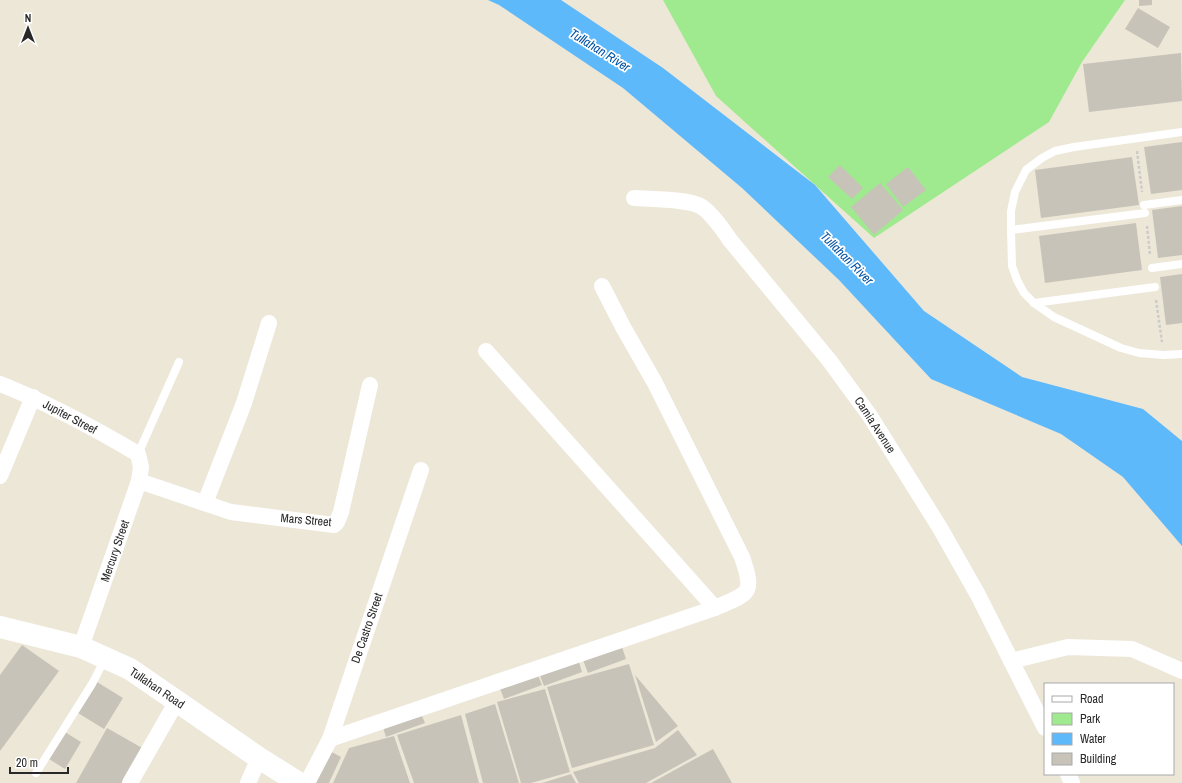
<svg xmlns="http://www.w3.org/2000/svg" width="1182" height="783" viewBox="0 0 1182 783" font-family="'Archivo Narrow',sans-serif">
<style>
.green{fill:#9fea8e}
.water{fill:#5eb9fb}
.building{fill:#c8c3b8}
.lines{fill:none;stroke-linecap:round;stroke-linejoin:round}
.path{stroke:#cbcbcb;stroke-width:2.5;stroke-dasharray:3 2;stroke-linecap:butt}
.lane{stroke:#fff;stroke-width:8}
.street{stroke:#fff;stroke-width:16}
.secondary{stroke:#fff;stroke-width:22}
.labels{text-anchor:middle;dominant-baseline:central;stroke-width:3.5;stroke-linejoin:round;paint-order:stroke}
.street-label{font-size:12px;fill:#282828;stroke:#fff}
.water-label{font-size:13px;font-style:italic;fill:#0052a5;stroke:#fff}
</style>
<rect width="100%" height="100%" fill="#ede7d8"/>
<polygon class="green" points="663,0 1125,0 1082,62 1049,122 874,238 716,96"/>
<polygon class="water" points="488,0 561,0 663,68 815,185 924,311 1022,377 1143,409 1182,441 1182,546 1123,477 1061,434 931,379 839,280 742,188 623,88 499,5"/>
<g class="building">
<polygon points="1139,0 1152,0 1152,5 1139,6"/>
<polygon points="1138,8 1170,27 1158,48 1125,29"/>
<polygon points="1181,53 1182,101 1089,112 1083,64"/>
<polygon points="1182,142 1182,190 1151,194 1144,147"/>
<polygon points="1132,157 1139,205 1041,218 1035,170"/>
<polygon points="840,165 863,188 852,199 828,177"/>
<polygon points="908,167 926,190 903,207 886,184"/>
<polygon points="880,183 903,210 874,235 851,207"/>
<polygon points="1182,206 1182,255 1158,258 1152,210"/>
<polygon points="1136,223 1142,270 1045,283 1039,236"/>
<polygon points="1182,274 1182,323 1166,325 1160,277"/>
<polygon points="22,645 59,671 0,751 0,675"/>
<polygon points="622,647 626,659 588,673 583,660"/>
<polygon points="578,659 582,672 544,686 539,673"/>
<polygon points="629,664 654,745 572,768 547,687"/>
<polygon points="537,673 542,685 504,699 499,686"/>
<polygon points="635,675 678,726 656,742"/>
<polygon points="97,682 123,698 104,729 78,713"/>
<polygon points="545,689 570,772 531,783 521,783 497,702"/>
<polygon points="495,704 519,783 483,783 465,714"/>
<polygon points="420,711 425,723 386,737 382,724"/>
<polygon points="461,715 479,783 414,783 397,735"/>
<polygon points="107,728 144,749 125,783 76,783"/>
<polygon points="678,730 697,755 646,783 579,783 573,772 655,748"/>
<polygon points="65,732 81,742 65,769 49,759"/>
<polygon points="394,736 410,783 333,783 349,748"/>
<polygon points="713,749 732,783 651,783"/>
<polygon points="330,751 341,757 329,783 315,783"/>
<polygon points="571,774 576,783 542,783"/>
</g>
<g class="lines">
<g class="path">
<polyline points="1137,151 1142,192"/>
<polyline points="1147,226 1150,255"/>
<polyline points="1156,300 1162,342"/>
</g>
<g class="lane">
<polyline points="1182,132 1074,147 1055,151 1042,158 1026,170 1015,192 1011,211 1011,230 1012,266 1017,280 1024,293 1034,303 1054,317 1121,348 1139,353 1164,355 1182,354"/>
<polyline points="1144,205 1182,200"/>
<polyline points="1011,230 1145,213"/>
<polyline points="1152,268 1182,264"/>
<polyline points="1034,303 1155,287"/>
<polyline points="138,454 179,362"/>
<polyline points="36,773 92,684 105,659"/>
</g>
<g class="street">
<path d="M634,198C650,199 690,199 702,207C713,215 722,228 730,240L829,360L870,416L940,528L978,595L1045,728"/>
<polyline points="486,351 715,608"/>
<path d="M0,384C48,403 94,428 138,454L141,467L139,481L81,647"/>
<polyline points="0,476 33,397"/>
<polyline points="139,481 231,512 334,525 337,522 341,512 370,385"/>
<polyline points="205,503 244,403 269,323"/>
<polyline points="1011,661 1068,647 1132,649 1182,671"/>
<path d="M330,739L715,608C749,593 755,595 742,557L655,383L623,327L602,286"/>
<polyline points="1068,774 1072,783"/>
<polyline points="130,783 177,701"/>
<polyline points="248,783 259,758"/>
<polyline points="307,783 330,739 421,470"/>
</g>
<polyline class="secondary" points="0,627 81,647 130,669 259,758 299,783"/>
</g>
<g class="labels">
<g class="street-label">
<text transform="translate(70 417) rotate(28)">Jupiter Streef</text>
<text transform="translate(875 425) rotate(57)">Camia Avenue</text>
<text transform="translate(306 520) rotate(5)">Mars Street</text>
<text transform="translate(115 551) rotate(-71)">Mercury Street</text>
<text transform="translate(367 628) rotate(-71)">De Castro Street</text>
<text transform="translate(157 688) rotate(34)">Tullahan Road</text>
</g>
<g class="water-label">
<text transform="translate(600 50) rotate(32)">Tullahan River</text>
<text transform="translate(847 258) rotate(45)">Tullahan River</text>
</g>
</g>
<rect x="1044" y="683" width="130" height="92" fill="#ffffff" stroke="#a9a9a9"/>
<rect x="1052" y="696" width="20" height="6" fill="#ffffff" stroke="#a9a9a9"/>
<text x="1080" y="703" font-size="12" fill="#282828">Road</text>
<rect x="1052" y="713" width="20" height="12" fill="#9fea8e" stroke="#a9a9a9"/>
<text x="1080" y="723" font-size="12" fill="#282828">Park</text>
<rect x="1052" y="733" width="20" height="12" fill="#5eb9fb" stroke="#a9a9a9"/>
<text x="1080" y="743" font-size="12" fill="#282828">Water</text>
<rect x="1052" y="753" width="20" height="12" fill="#c8c3b8" stroke="#a9a9a9"/>
<text x="1080" y="763" font-size="12" fill="#282828">Building</text>
<g transform="translate(28 28)" stroke="#ffffff" stroke-width="3" paint-order="stroke">
<path d="M0-3L7 15L0 10L-7 15Z" fill="#282828"/>
<text y="-6" font-size="11" font-weight="bold" text-anchor="middle" fill="#282828">N</text>
</g>
<path d="M10 767v6h58v-6" fill="none" stroke="#282828" stroke-width="2"/>
<text x="16" y="767" font-size="12" fill="#282828" stroke="#ffffff" stroke-width="3" paint-order="stroke">20 m</text>
</svg>
